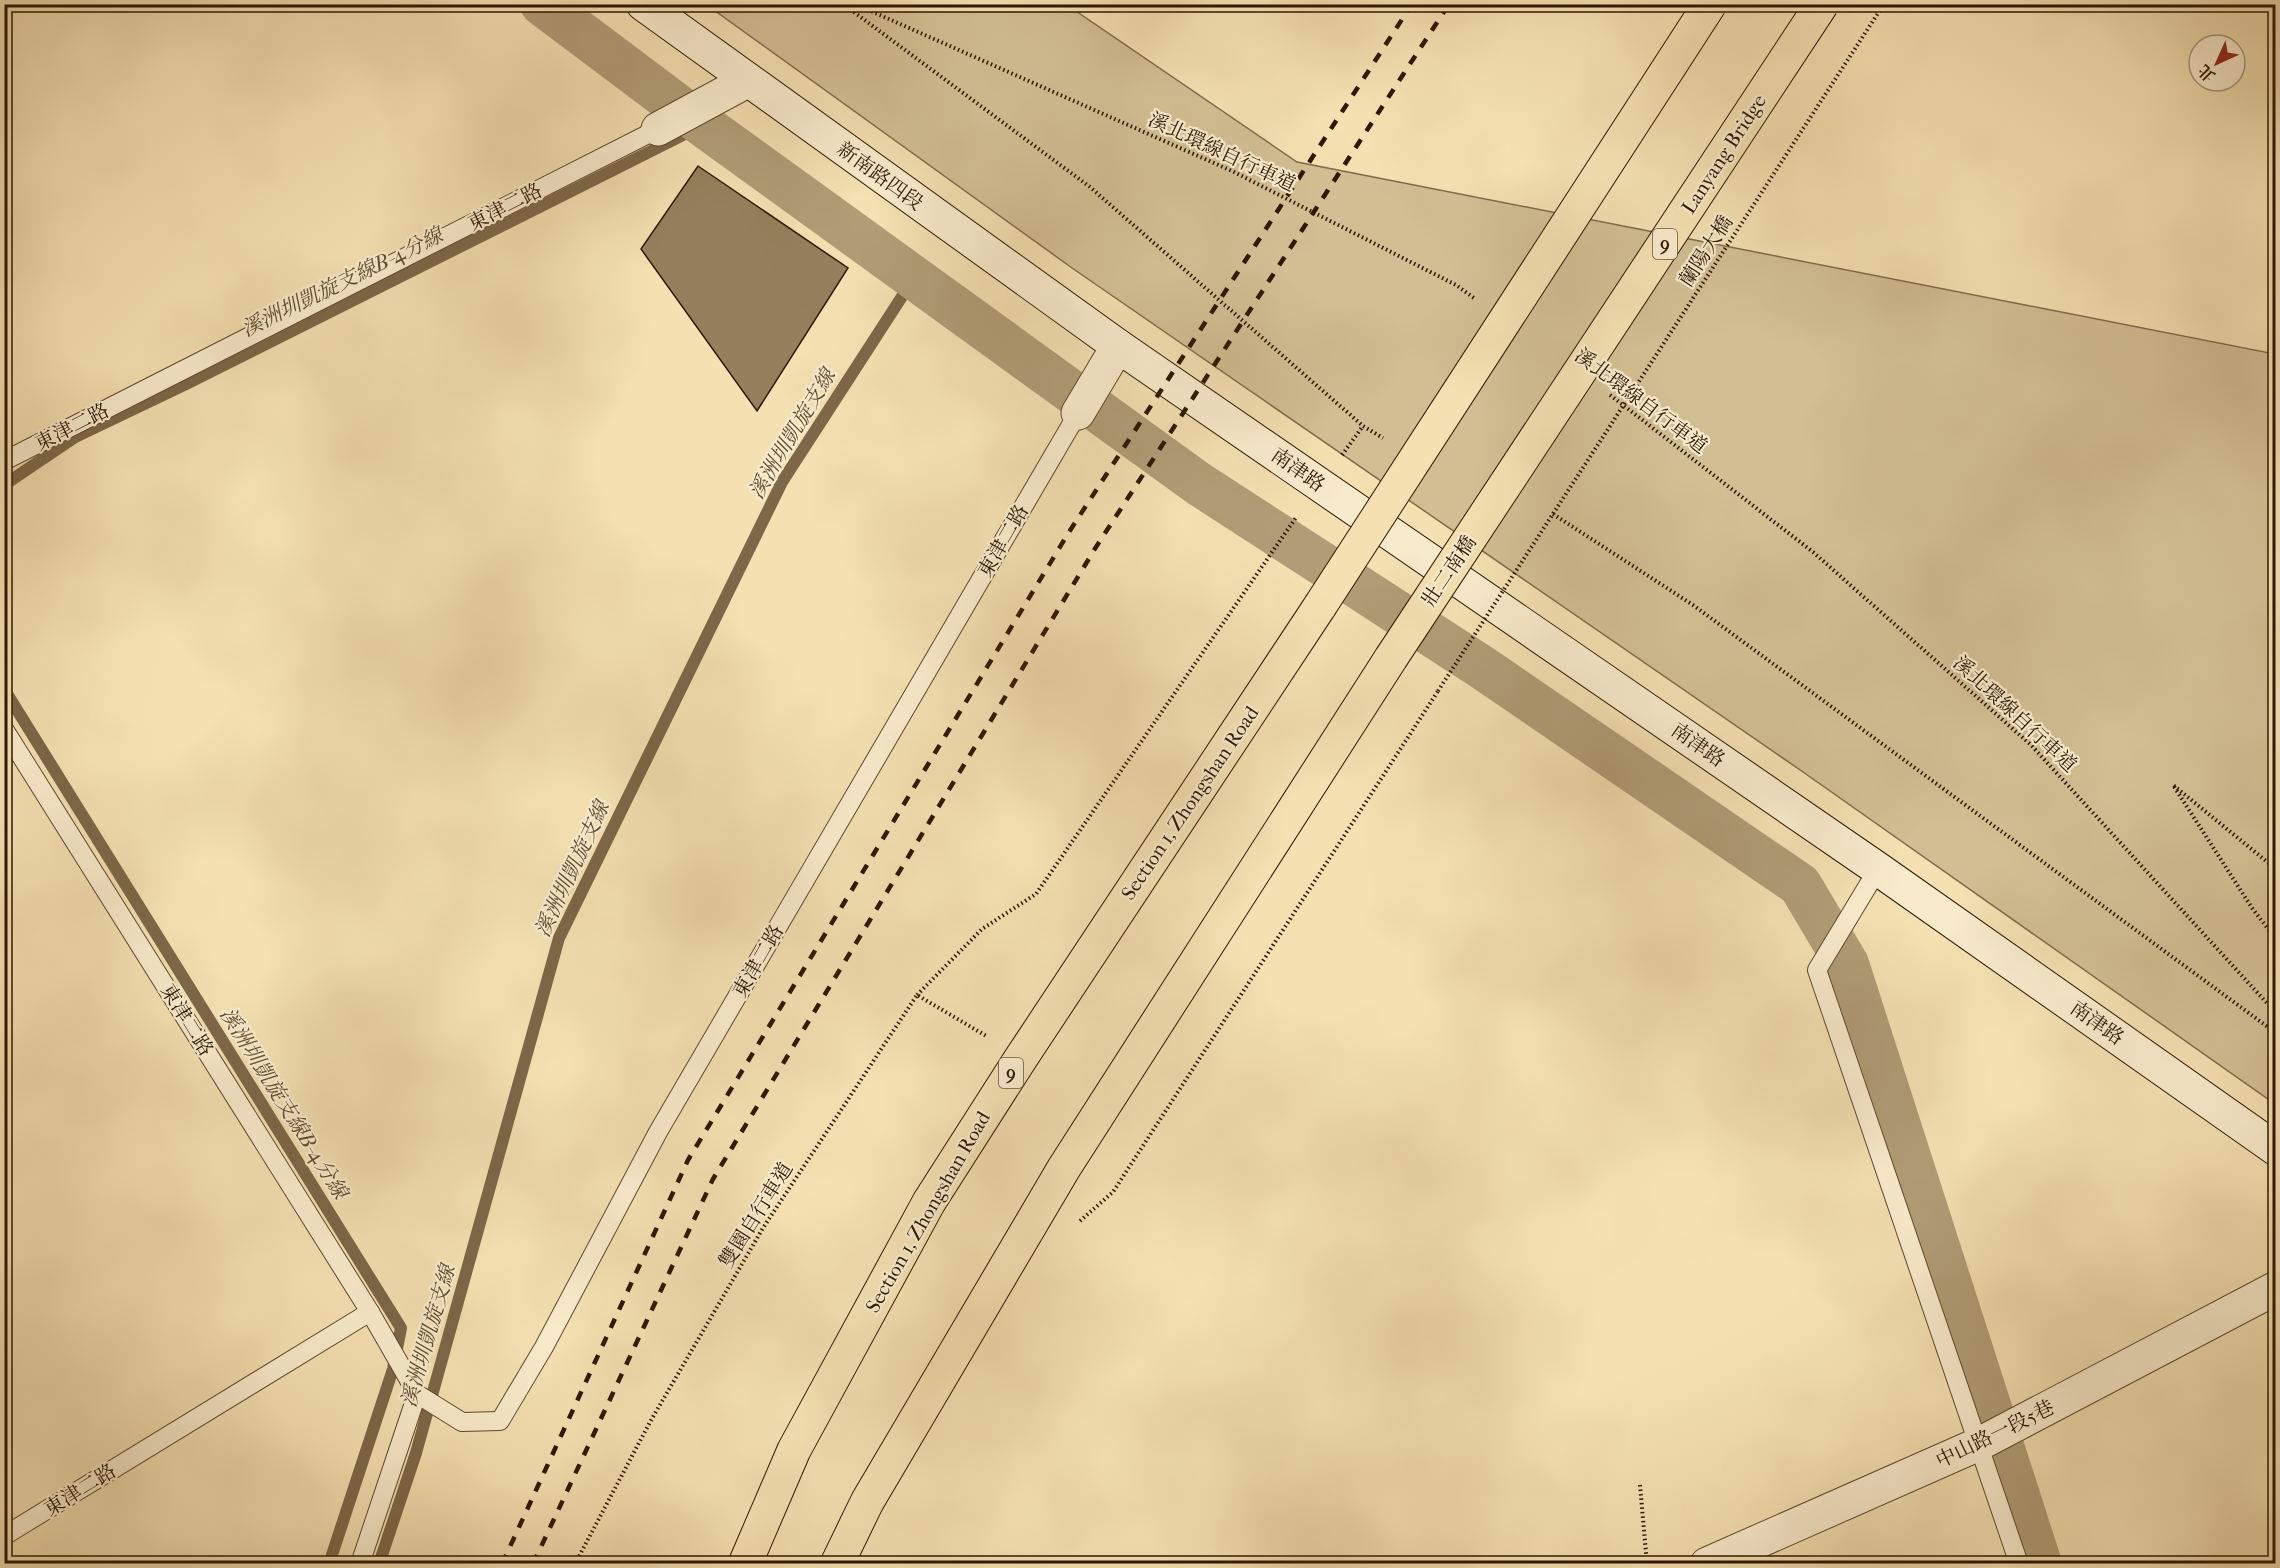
<svg xmlns="http://www.w3.org/2000/svg" width="2280" height="1568" viewBox="0 0 2280 1568" font-family="'IM FELL French Canon','Noto Serif TC',serif">
<style>
.green{fill:#d2be93;stroke:#806a4b;stroke-width:1.5}
.lines{fill:none;stroke-linecap:round;stroke-linejoin:round}
.stream{stroke:#7c6748;stroke-width:12}
.canal{stroke:#b09c76;stroke-width:44}
.building{fill:#94805d;stroke:#2d1703;stroke-width:1.5}
.lane-casing{stroke:#5f492e;stroke-width:20}
.street-casing{stroke:#5f492e;stroke-width:35}
.secondary-casing{stroke:#2d1703;stroke-width:35}
.primary-casing{stroke:#2d1703;stroke-width:35}
.path{stroke:#2d1703;stroke-width:4;stroke-dasharray:1.5 3;stroke-linecap:butt}
.lane{stroke:#f8ebcc;stroke-width:18}
.street{stroke:#f8ebcc;stroke-width:33}
.secondary{stroke:#f8ebcc;stroke-width:33}
.primary{stroke:#f4e0b1;stroke-width:33}
.rail{stroke:#2d1703;stroke-width:4.5;stroke-dasharray:10 10;stroke-linecap:butt}
.primary-bridge-casing{stroke:#2d1703;stroke-width:35;stroke-linecap:butt}
.path-bridge{stroke:#2d1703;stroke-width:4;stroke-dasharray:1.5 3;stroke-linecap:butt}
.primary-bridge{stroke:#f4e0b1;stroke-width:33}
.labels{text-anchor:middle;dominant-baseline:central;stroke-width:4.5;stroke-linejoin:round;paint-order:stroke}
.shield{fill:#f8ebcc;stroke:#6a573f;stroke-width:1.5}
.shield-label{font-size:18px;font-weight:bold;fill:#2d1703}
.street-label{font-size:20px;fill:#2d1703;stroke:#f8ebcc}
.water-label{font-size:21px;font-style:italic;fill:#614c31;stroke:#f8ebcc}
</style>
<rect width="100%" height="100%" fill="#f4e0b1"/>
<filter id="stains"><feTurbulence type="fractalNoise" baseFrequency=".00333" numOctaves="4"/><feColorMatrix values="0 0 0 0 .2 0 0 0 0 .09 0 0 0 0 .02 0 0 0 .5 -.17"/></filter>
<radialGradient id="worn" r=".72"><stop offset=".6" stop-color="#630" stop-opacity="0"/><stop offset="1" stop-color="#630" stop-opacity=".3"/></radialGradient>
<polygon class="green" points="707,5 1067,5 1297,162 2275,354 2275,1104 1803,772 1072,268"/>
<g class="lines">
<g class="stream">
<polyline points="4,485 75,437 188,383 703,125"/>
<polyline points="4,689 401,1328 393,1369 329,1564"/>
<polyline points="379,1564 416,1453 559,938 782,482 914,278"/>
</g>
<polyline class="canal" points="542,4 703,125 1199,484 1483,668 1800,885 1847,964 2040,1564"/>
</g>
<polygon class="building" points="698,166 848,268 757,411 641,249"/>
<g class="lines">
<g class="lane-casing">
<g id="lane">
<polyline points="4,461 658,129"/>
<polyline points="4,729 370,1312 417,1394 462,1422 500,1421 544,1347 658,1132 1078,413"/>
<polyline points="1878,869 1817,970 2019,1564"/>
<polyline points="4,1536 370,1312"/>
<polyline points="360,1564 417,1394"/>
</g>
</g>
<g class="street-casing">
<g id="street">
<polyline points="658,129 747,81"/>
<polyline points="1078,413 1118,346"/>
<polyline points="1707,1564 1979,1444 2276,1288"/>
</g>
</g>
<g class="secondary-casing">
<polyline id="secondary" points="643,4 1118,346 1878,869 2276,1149"/>
</g>
<g class="primary-casing">
<g id="primary">
<polyline points="745,1564 794,1450 929,1202 1021,1058 1320,606"/>
<polyline points="837,1564 867,1502 1064,1168 1391,658"/>
</g>
</g>
<g class="path">
<polyline points="843,4 1090,187 1363,426 1383,438"/>
<polyline points="855,4 1232,171 1456,285 1474,298"/>
<polyline points="1610,395 1813,552 2031,745 2276,1013"/>
<polyline points="1342,455 1363,426"/>
<polyline points="1553,514 1693,605 2276,1033"/>
<polyline points="2276,869 2173,785 2252,908 2276,939"/>
<polyline points="917,995 982,929 1036,894 1297,516"/>
<polyline points="1080,1221 1113,1192 1438,691"/>
<polyline points="1640,1485 1647,1564"/>
<polyline points="575,1564 650,1422 763,1228 917,995 988,1037"/>
</g>
<use href="#lane" class="lane"/>
<use href="#street" class="street"/>
<use href="#secondary" class="secondary"/>
<use href="#primary" class="primary"/>
<g class="rail">
<polyline points="502,1564 688,1160 1069,532 1412,4"/>
<polyline points="533,1564 713,1179 1096,547 1449,4"/>
</g>
<g class="primary-bridge-casing">
<g id="primary-bridge">
<polyline points="1320,606 1710,4"/>
<polyline points="1391,658 1822,4"/>
</g>
</g>
<polyline class="path-bridge" points="1438,691 1884,4"/>
<use href="#primary-bridge" class="primary-bridge"/>
</g>
<g class="labels">
<g class="shield">
<rect x="1653" y="229" width="24" height="30" rx="4.5"/>
<rect x="999" y="1058" width="24" height="30" rx="4.5"/>
</g>
<g class="shield-label">
<text x="1665" y="244">9</text>
<text x="1011" y="1073">9</text>
</g>
<g class="street-label">
<text transform="translate(1222 152) rotate(25)">溪北環線自行車道</text>
<text transform="translate(1724 154) rotate(-57)">Lanyang Bridge</text>
<text transform="translate(880 176) rotate(36)">新南路四段</text>
<text transform="translate(505 207) rotate(-27)">東津二路</text>
<text transform="translate(1706 251) rotate(-57)">蘭陽大橋</text>
<text transform="translate(1641 401) rotate(37)">溪北環線自行車道</text>
<text transform="translate(72 427) rotate(-27)">東津二路</text>
<text transform="translate(1298 470) rotate(35)">南津路</text>
<text transform="translate(1003 541) rotate(-60)">東津二路</text>
<text transform="translate(1449 571) rotate(-56)">壯二南橋</text>
<text transform="translate(2015 714) rotate(43)">溪北環線自行車道</text>
<text transform="translate(1698 745) rotate(35)">南津路</text>
<text transform="translate(1190 803) rotate(-56)">Section 1, Zhongshan Road</text>
<text transform="translate(758 961) rotate(-60)">東津二路</text>
<text transform="translate(187 1020) rotate(58)">東津二路</text>
<text transform="translate(2097 1023) rotate(35)">南津路</text>
<text transform="translate(928 1212) rotate(-60)">Section 1, Zhongshan Road</text>
<text transform="translate(756 1215) rotate(-58)">雙園自行車道</text>
<text transform="translate(1995 1434) rotate(-26)">中山路一段5巷</text>
<text transform="translate(80 1490) rotate(-32)">東津二路</text>
</g>
<g class="water-label">
<text transform="translate(342 282) rotate(-26)">溪洲圳凱旋支線B-4分線</text>
<text transform="translate(792 434) rotate(-59)">溪洲圳凱旋支線</text>
<text transform="translate(572 869) rotate(-65)">溪洲圳凱旋支線</text>
<text transform="translate(284 1103) rotate(58)">溪洲圳凱旋支線B-4分線</text>
<text transform="translate(428 1336) rotate(-74)">溪洲圳凱旋支線</text>
</g>
</g>
<rect width="2280" height="1568" fill="none" stroke="#f4e0b1" stroke-width="24"/>
<rect x="6" y="6" width="2268" height="1556" fill="none" stroke="#2d1703" stroke-width="3"/>
<rect x="12" y="12" width="2256" height="1544" fill="none" stroke="#2d1703" stroke-width="1.5"/>
<g transform="translate(2217 63) rotate(225)"><circle r="28" fill="#f8ebcc" stroke="#a7967c" stroke-width="1.5"/>
<path d="M0-4.5L10 22L0 15L-10 22Z" fill="#8f2418"/>
<text y="-9" font-size="16" font-weight="bold" text-anchor="middle" fill="#2d1703">北</text>
</g>
<rect width="100%" height="100%" filter="url(#stains)"/>
<rect width="100%" height="100%" fill="url(#worn)"/>
</svg>
